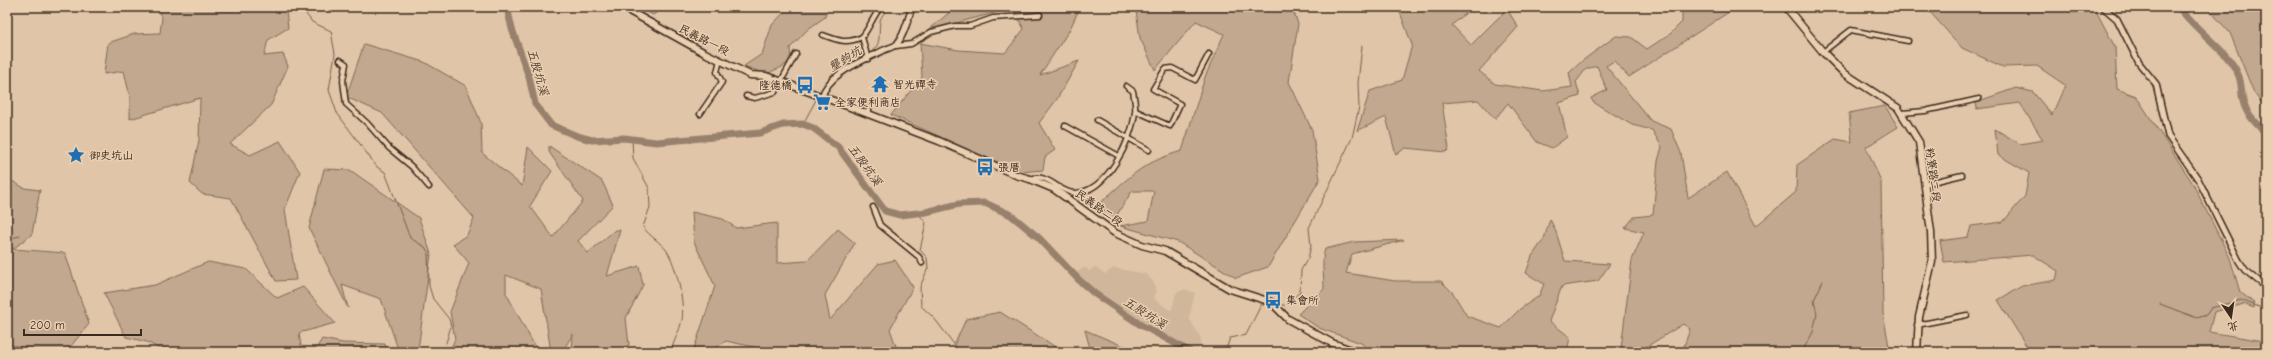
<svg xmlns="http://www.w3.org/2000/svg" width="2273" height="359" viewBox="0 0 2273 359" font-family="'Comic Neue','LXGW WenKai TC',sans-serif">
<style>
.built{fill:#d0b79b}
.green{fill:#c1a88f;stroke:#7e6956}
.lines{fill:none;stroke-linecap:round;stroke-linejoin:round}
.stream{stroke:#735e4d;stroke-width:1}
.river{stroke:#98816c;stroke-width:7}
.minor-casing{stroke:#3b2a1e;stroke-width:7}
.tertiary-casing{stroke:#3b2a1e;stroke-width:8}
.secondary-casing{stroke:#3b2a1e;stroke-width:9}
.minor{stroke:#eacfb1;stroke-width:4}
.tertiary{stroke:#eacfb1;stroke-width:5}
.secondary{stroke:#eacfb1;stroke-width:6}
.labels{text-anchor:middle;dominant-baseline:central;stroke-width:3;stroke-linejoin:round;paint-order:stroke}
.street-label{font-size:11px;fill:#3b2a1e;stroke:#eacfb1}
.poi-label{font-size:11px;fill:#3b2a1e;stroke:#eacfb1;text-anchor:start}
.water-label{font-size:12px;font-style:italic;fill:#524032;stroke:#eacfb1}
</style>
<rect width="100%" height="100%" fill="#e0c5a8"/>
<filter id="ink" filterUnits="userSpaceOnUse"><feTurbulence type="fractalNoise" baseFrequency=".025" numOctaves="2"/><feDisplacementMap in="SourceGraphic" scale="8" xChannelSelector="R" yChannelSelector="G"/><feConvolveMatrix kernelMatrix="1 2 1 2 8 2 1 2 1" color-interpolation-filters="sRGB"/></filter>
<g filter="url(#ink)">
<polygon class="built" points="1085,267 1089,271 1095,267 1105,274 1114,268 1146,274 1153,281 1156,289 1154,299 1170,310 1172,309 1176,293 1185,289 1195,293 1189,318 1201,338 1201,344 1197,352 1193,352 1093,292 1075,274"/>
<g class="green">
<polygon points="156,7 277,7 286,11 288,28 268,40 264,56 283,54 288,66 271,105 230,144 250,155 280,141 300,172 285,209 296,280 276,281 231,198 202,194 190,183 199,140 200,98 130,119 130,97 124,71 104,74 108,43 134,34 160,33 162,18"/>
<polygon points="639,7 665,7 653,15"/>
<path d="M789,7H834H828L825,17L808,29L790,48C793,66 781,67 766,74L744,66L762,54L772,25Z"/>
<polygon points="952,7 1080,7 1070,29 1040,75 1079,61 1057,99 1039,123 1055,150 1045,157 1043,170 1020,172 891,115 922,77 920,43 958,50 1005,53 1024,29 1013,8 941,27 924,34 952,10"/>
<path d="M1139,7H1292L1298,24L1289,82L1312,130L1320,179L1268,267L1236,278L1178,242L1120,226L1148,221L1154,191H1132L1115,218L1097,206C1127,179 1142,162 1182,151L1205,77L1224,34L1196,21L1155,70L1140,38L1136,10Z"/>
<polygon points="1398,7 1473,7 1452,25 1471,45 1507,9 1518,27 1479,71 1495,84 1543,91 1572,87 1569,73 1582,61 1616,36 1631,37 1647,49 1670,34 1682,22 1682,7 1730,7 1732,10 1629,77 1614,61 1606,66 1651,121 1671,129 1681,153 1688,198 1727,172 1756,226 1796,192 1797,165 1835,139 1852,142 1849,113 1885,106 1898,127 1866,147 1881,181 1883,313 1890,352 1682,352 1690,329 1683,324 1638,352 1623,352 1621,348 1632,260 1644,232 1625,228 1634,217 1653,215 1658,161 1662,147 1652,130 1632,125 1593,102 1591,98 1607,90 1597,66 1586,69 1576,82 1580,96 1559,103 1567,137 1552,148 1537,142 1508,103 1495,119 1478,100 1442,103 1449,149 1446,152 1405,148 1396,155 1386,117 1357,131 1370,91 1402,80 1412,45"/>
<polygon points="1899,7 2092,7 2095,9 2115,47 2117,89 2136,96 2192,182 2230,258 2240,292 2254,303 2254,308 2244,304 2214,312 2209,332 2263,341 2265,352 2030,352 1998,300 2022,286 2056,280 2058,271 2033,255 1944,262 1940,241 1968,237 1971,226 2003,222 2025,196 2029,173 1998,155 1995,129 2020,144 2043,140 2020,103 1977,109 1976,102 2016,88 2033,92 2052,115 2065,85 2037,66 2003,67 1962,48 1930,12"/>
<polygon points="2207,7 2266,7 2266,109 2254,93 2230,33"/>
<polygon points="364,44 424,62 466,86 481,123 482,153 522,186 528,147 552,171 530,206 553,237 583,201 549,152 549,146 602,181 613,205 578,241 588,253 615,230 620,230 607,276 639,266 643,285 626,318 629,345 614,352 572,352 573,334 562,352 551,352 541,289 506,275 506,293 538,352 449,352 455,339 450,312 469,263 453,244 467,235 474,218 382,113 346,97"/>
<polygon points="324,169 350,170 419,218 431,254 418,350 414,352 399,352 381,299 342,285 348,308 309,228"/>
<polygon points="7,178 24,188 40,190 32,234 13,249 65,253 89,324 66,352 45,352 7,344"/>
<polygon points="692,212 723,219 736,228 777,223 777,263 807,261 838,229 855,243 825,295 830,320 878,264 895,260 913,287 890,329 898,352 777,352 726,341 709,352 693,352 715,286 694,242"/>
<path d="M1550,219L1556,232L1565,261L1610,264L1598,281L1562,286L1549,321L1570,337L1567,352H1372L1361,343L1319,328L1298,314L1324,289C1324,275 1321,261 1325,249L1354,242L1404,240L1352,254L1346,273L1395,281H1441L1453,293L1467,316L1501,328L1520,309L1539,296L1544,284L1526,273L1532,256L1544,239Z"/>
<polygon points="208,262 246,269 277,298 303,287 335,323 299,333 302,352 197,352 189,348 166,352 147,342 126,337 104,293 155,285"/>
<polygon points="1000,312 1054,346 1069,352 955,352 955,343 966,319"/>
<polygon points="1085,330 1138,352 1091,352"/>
<polygon points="322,339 343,343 385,344 387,350 386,352 314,352"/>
</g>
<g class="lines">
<g class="stream">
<polyline points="301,7 312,22 331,31 335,54 329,90 337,113 377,167 385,172 410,238 425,247 428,252 429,286 433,299 449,319 451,326 446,343"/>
<path d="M867,54C883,47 878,35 880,21C881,16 886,11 888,7"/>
<polyline points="819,93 832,74 864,55"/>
<polyline points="803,124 817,98"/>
<path d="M632,139L633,158L649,188L650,207L643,227C649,236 661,242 667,251C676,265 685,303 682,320C680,331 673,341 671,352"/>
<polyline points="918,213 926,223 920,250 927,258 928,268 920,287 921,306 934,318 960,352"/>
<polyline points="7,239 20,236"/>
<polyline points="2160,304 2197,318 2206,315 2211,308 2241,300 2262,308 2266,306"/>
<polyline points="1279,305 1285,305 1300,292 1301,270 1308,258 1311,246 1309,228 1352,138 1359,107 1358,83 1362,46"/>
<polyline points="1179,352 1179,347"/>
<polyline points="1225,352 1230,338 1246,335 1261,305 1269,305"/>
<polyline points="1802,352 1813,332 1817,314 1814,300 1823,281"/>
</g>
<g class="river">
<polyline points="507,7 512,29 529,77 535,104 551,125 577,136 592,140 624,138 656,142 760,133 783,125 803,124 813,128 838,147 885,211 900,215 926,212 959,204 985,203 1011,215 1039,238 1079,280 1095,294 1141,325 1191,352"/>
<path d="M2179,7C2195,31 2227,49 2238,74C2242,82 2241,93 2243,101C2246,115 2257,124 2266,134"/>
</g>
<g class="minor-casing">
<g id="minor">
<path d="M823,35C839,41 847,44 862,37"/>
<polyline points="896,46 911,44 931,32 955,26 970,26 993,18 1040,15"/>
<polyline points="1823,52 1851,30 1908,41"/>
<path d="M868,59L862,37C870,27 873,16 881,7"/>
<polyline points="340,60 346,64 343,81 346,104 367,123 389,148 412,167 429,187"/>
<polyline points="746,96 755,98 775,92 796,54"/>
<polyline points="869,106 869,115"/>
<polyline points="1136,111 1170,126 1180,104 1153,89 1165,69 1172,68 1195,80 1209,54"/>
<polyline points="1902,113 1925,111 1979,99"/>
<polyline points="700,114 722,82 717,72 720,60"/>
<polyline points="1097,120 1149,150"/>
<polyline points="1065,126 1119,156"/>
<path d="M1030,179C1048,172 1059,193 1075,193C1107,192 1132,140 1135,112C1136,106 1134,97 1133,91L1126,86"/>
<polyline points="1924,184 1962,175"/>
<polyline points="873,207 880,225 919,257 922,263"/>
<polyline points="1917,325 1967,315"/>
</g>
</g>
<g class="tertiary-casing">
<g id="tertiary">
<polyline points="2103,7 2117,19 2139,63 2156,84 2168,136 2198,179 2239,261 2245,270 2266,287"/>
<path d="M822,97C828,73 863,61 884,50C888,48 894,47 897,44C905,34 908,19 912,7"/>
</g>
</g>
<g class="secondary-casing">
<g id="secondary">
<polyline points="622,7 703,52 750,75 766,76 850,107 939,141 1016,175 1030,179 1054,189 1115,233 1142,245 1165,251 1230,289 1271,302 1288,319 1332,343 1357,352"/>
<polyline points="1786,7 1823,52 1844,73 1898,108 1919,142 1931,232 1932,262 1919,317 1917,352"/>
</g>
</g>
<use href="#minor" class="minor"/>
<use href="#tertiary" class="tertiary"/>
<use href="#secondary" class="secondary"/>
</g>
</g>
<defs>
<g id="temple-bare" transform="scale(1.38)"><path d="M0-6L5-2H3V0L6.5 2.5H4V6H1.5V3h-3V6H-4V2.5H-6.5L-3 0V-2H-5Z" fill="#1f6fb2" stroke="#eacfb1" stroke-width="2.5" paint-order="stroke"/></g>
<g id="bus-bare" transform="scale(1.38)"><path d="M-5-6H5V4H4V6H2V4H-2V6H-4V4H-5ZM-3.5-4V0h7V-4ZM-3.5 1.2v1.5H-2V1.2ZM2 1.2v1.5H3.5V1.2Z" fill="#1f6fb2" stroke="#eacfb1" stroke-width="2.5" paint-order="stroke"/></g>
<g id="supermarket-bare" transform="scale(1.38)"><path d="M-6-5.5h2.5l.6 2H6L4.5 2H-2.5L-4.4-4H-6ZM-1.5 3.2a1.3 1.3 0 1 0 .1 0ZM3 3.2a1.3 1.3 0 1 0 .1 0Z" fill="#1f6fb2" stroke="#eacfb1" stroke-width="2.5" paint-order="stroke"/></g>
<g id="sight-bare" transform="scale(1.38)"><path d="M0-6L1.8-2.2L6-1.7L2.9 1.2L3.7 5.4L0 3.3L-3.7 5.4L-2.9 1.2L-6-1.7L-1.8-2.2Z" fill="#1f6fb2" stroke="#eacfb1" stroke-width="2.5" paint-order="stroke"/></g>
</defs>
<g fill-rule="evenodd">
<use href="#temple-bare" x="880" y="84"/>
<use href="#bus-bare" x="805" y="85"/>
<use href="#supermarket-bare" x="822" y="102"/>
<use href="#sight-bare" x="76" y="155"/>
<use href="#bus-bare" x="985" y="167"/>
<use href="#bus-bare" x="1273" y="300"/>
</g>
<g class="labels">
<g class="street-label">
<text transform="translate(704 40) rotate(27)">民義路一段</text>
<text transform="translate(1933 175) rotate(82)">粉寮路二段</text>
<text transform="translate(1099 208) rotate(35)">民義路二段</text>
</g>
<g class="poi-label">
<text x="893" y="84">智光禪寺</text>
<text x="792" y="85" text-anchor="end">隆德橋</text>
<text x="835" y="102">全家便利商店</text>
<text x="89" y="155">御史坑山</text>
<text x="998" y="167">張厝</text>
<text x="1286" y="300">集會所</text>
</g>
<g class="water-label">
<text transform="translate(845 59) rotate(-32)">壟鉤坑</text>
<text transform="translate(538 72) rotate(74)">五股坑溪</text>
<text transform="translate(865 165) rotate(54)">五股坑溪</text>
<text transform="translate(1145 313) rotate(32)">五股坑溪</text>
</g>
</g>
<rect width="2273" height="359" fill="none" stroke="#eacfb1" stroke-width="24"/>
<rect x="12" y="12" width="2249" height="335" fill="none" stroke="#3b2a1e" stroke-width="1.5" filter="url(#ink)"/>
<g transform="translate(2231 317) rotate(167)" stroke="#eacfb1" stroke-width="3" paint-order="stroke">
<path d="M0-3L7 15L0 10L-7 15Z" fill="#3b2a1e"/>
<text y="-6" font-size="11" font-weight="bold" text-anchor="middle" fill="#3b2a1e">北</text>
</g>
<path d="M24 329v6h117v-6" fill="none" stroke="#3b2a1e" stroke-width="2"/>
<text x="30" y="329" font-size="12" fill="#3b2a1e" stroke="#eacfb1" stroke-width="3" paint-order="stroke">200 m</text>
</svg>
